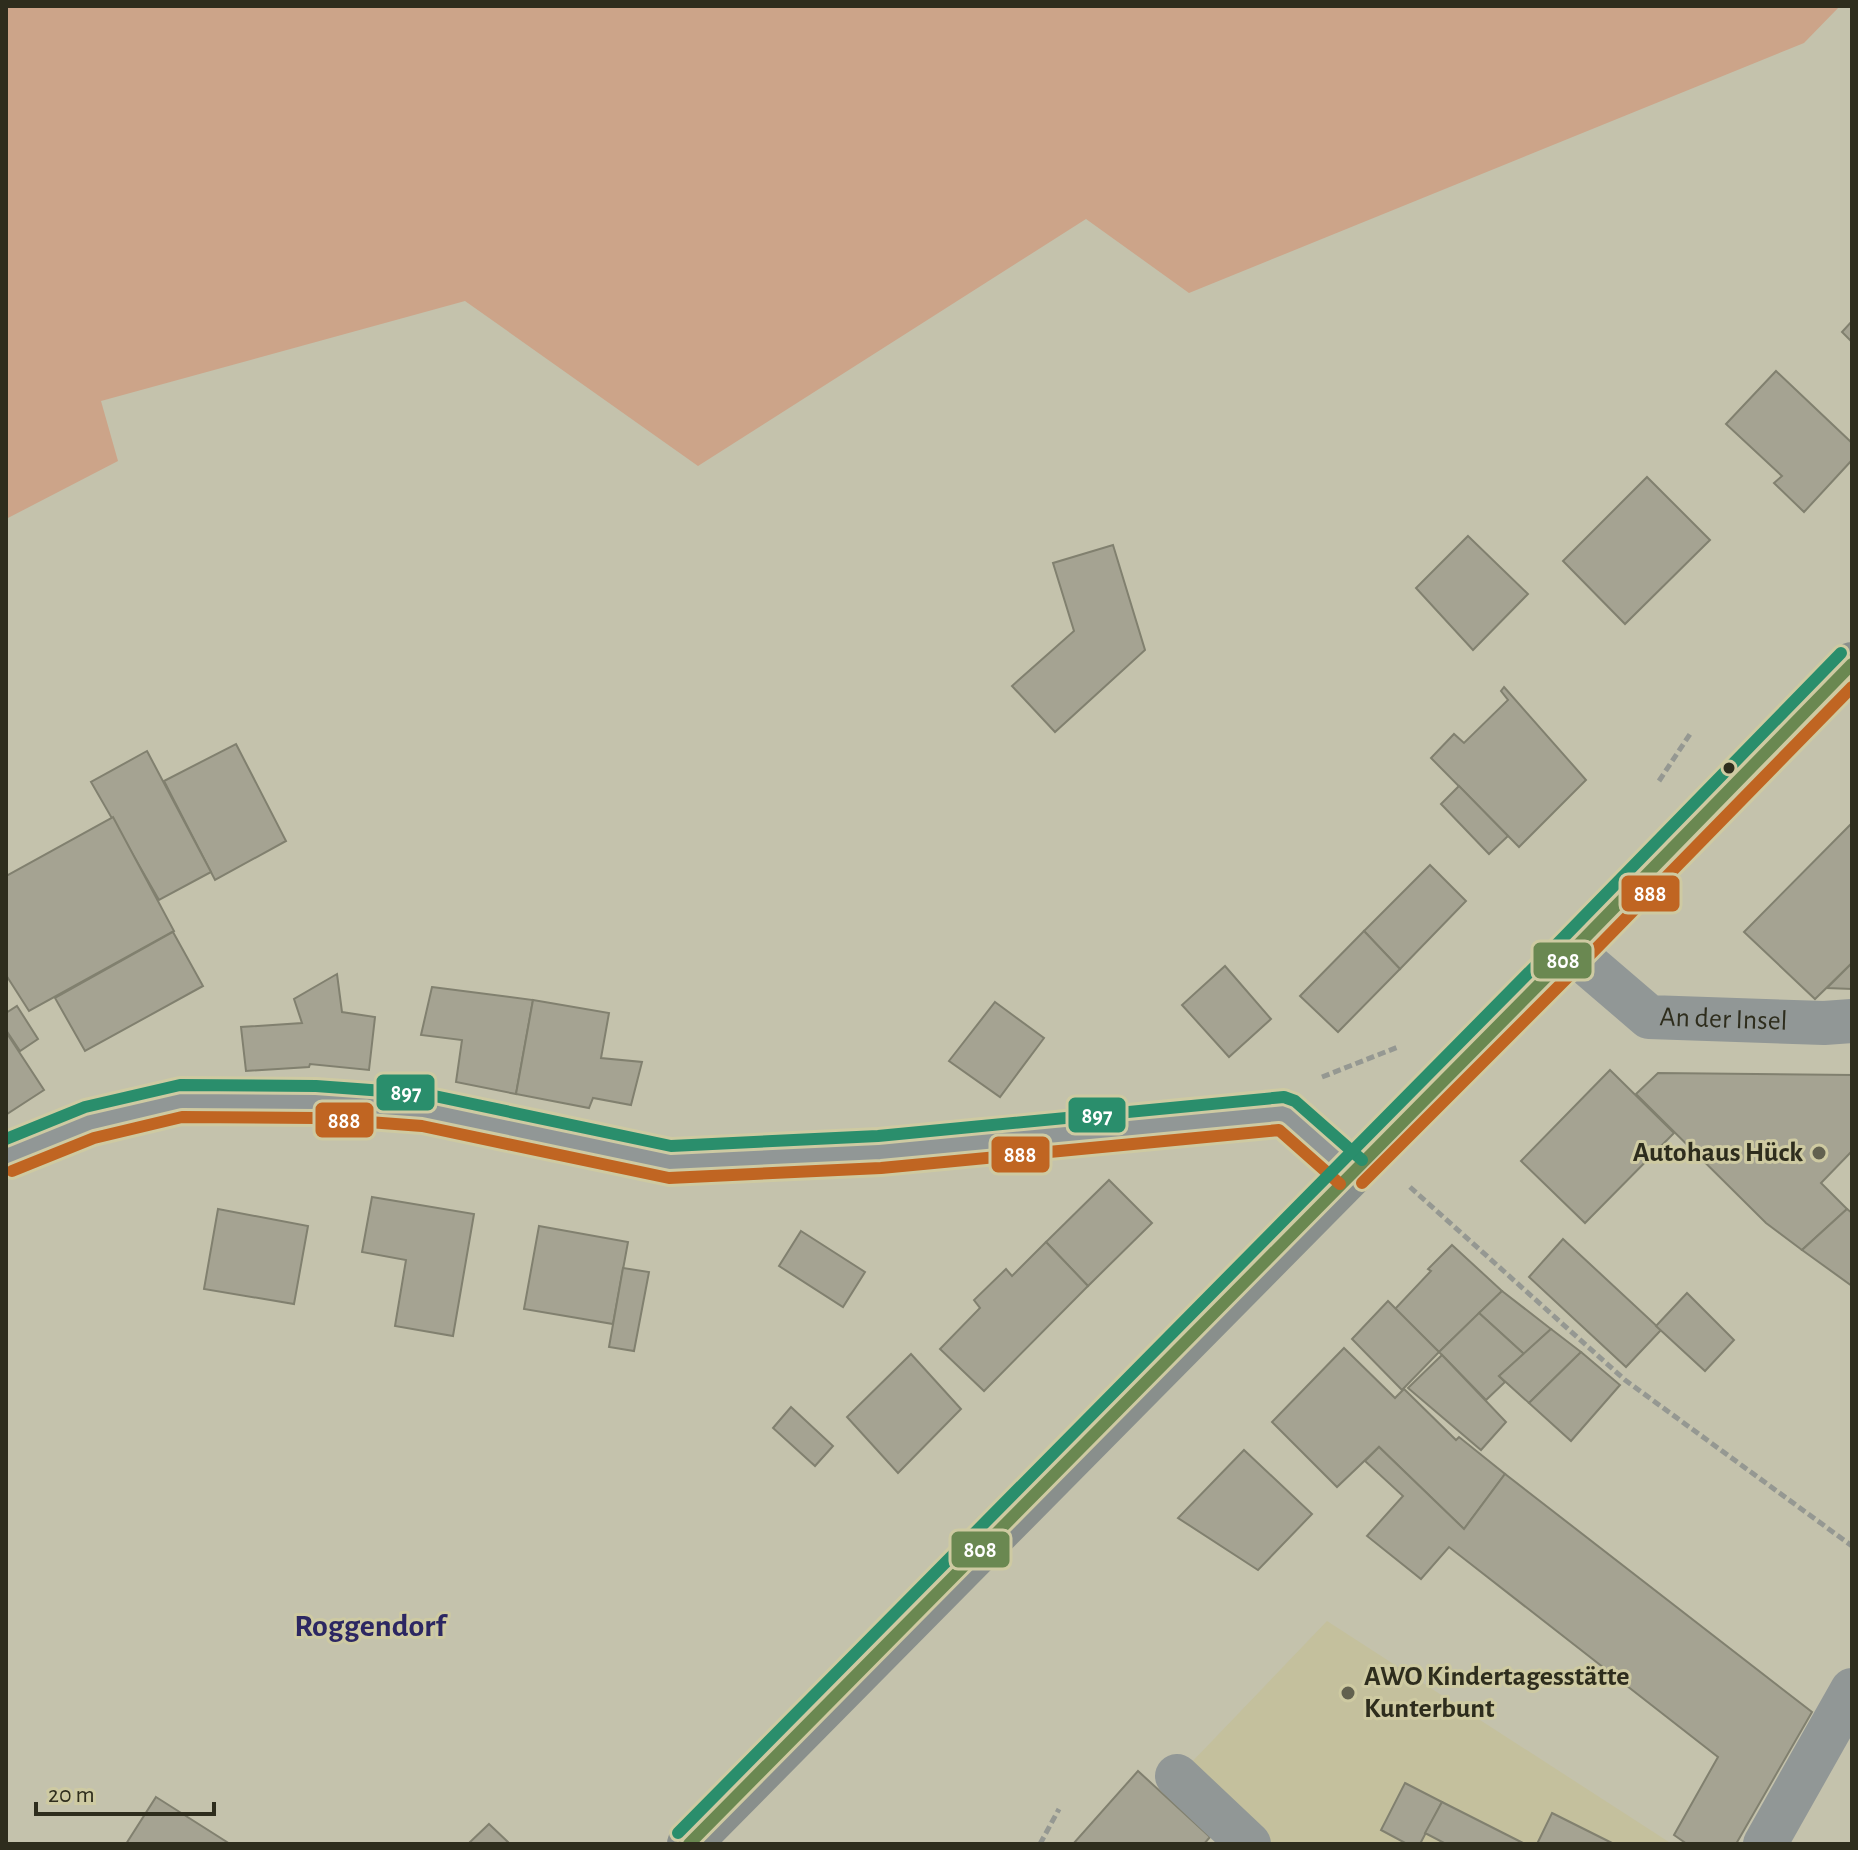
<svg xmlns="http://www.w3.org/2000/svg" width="1858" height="1850" viewBox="0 0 1858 1850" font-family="'Alegreya Sans',sans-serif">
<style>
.built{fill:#c4c09d}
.green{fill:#cca489}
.building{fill:#a5a392;stroke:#81806f;stroke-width:2}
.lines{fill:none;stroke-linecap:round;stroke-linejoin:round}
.path{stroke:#959892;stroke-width:5;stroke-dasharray:8 4;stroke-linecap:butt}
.minor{stroke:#919796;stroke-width:44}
.major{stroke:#898f8c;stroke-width:44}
.bus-1-casing{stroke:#cecaa2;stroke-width:18}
.bus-2-casing{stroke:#cecaa2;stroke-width:18}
.bus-3-casing{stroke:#cecaa2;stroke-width:18}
.bus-1{stroke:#6a8851;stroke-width:12}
.bus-2{stroke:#c06522;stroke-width:12}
.bus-3{stroke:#2a8e6c;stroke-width:12}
.bus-dot{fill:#2e2d1d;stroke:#cecaa2;stroke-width:3}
.poi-dot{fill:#62614f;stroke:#cecaa2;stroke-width:3}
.labels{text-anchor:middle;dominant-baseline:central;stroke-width:6;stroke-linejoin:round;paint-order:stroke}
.street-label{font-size:28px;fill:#2e2d1d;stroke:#cecaa2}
.poi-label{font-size:28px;font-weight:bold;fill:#2e2d1d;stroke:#cecaa2;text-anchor:end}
.quarter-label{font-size:32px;font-weight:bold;fill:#2c2762;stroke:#cecaa2}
.line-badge{stroke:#cecaa2;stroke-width:3}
.badge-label{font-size:22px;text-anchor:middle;font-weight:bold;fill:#fff}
</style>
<rect width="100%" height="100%" fill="#c4c2ac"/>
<polygon class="built" points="1327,1621 1672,1844 1225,1844 1189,1765"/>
<polygon class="green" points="6,6 1840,6 1804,43 1189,293 1086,219 698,466 465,301 101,401 118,461 6,519"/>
<g class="building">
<polygon points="1852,321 1852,342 1842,332"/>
<polygon points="1776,371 1852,443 1852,460 1804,512 1774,483 1782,476 1726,424"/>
<polygon points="1647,477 1710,540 1625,624 1563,561"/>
<polygon points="1468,536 1528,594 1473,650 1416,588"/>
<polygon points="1113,545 1145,650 1055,732 1012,686 1074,631 1053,563"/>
<polygon points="1504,687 1586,780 1519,847 1431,758 1454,734 1464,743 1508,700 1501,691"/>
<polygon points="236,744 286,841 215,880 164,781"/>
<polygon points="147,751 211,872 159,900 91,782"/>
<polygon points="1459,786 1508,836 1489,854 1441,804"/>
<polygon points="113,817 174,931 29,1011 6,975 6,876"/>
<polygon points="1852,823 1852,963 1815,999 1744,932"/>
<polygon points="1430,865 1466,901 1400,969 1364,931"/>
<polygon points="1364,931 1400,969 1338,1032 1300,996"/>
<polygon points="173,932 203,986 85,1051 55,998"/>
<polygon points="1852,963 1852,989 1827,988"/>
<polygon points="1225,966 1271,1019 1229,1057 1182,1005"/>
<polygon points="337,974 342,1012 375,1017 369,1070 310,1064 309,1067 246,1071 241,1027 302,1023 294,999"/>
<polygon points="432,987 533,1000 516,1094 456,1082 462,1040 421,1035"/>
<polygon points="533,1000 609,1013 601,1058 642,1062 631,1105 593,1098 589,1108 516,1094"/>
<polygon points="995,1002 1044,1038 1000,1097 949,1061"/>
<polygon points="17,1006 38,1039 20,1051 6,1030 6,1013"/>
<polygon points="6,1032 44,1090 7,1114 6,1112"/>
<polygon points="1610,1070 1674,1133 1585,1223 1521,1161"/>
<polygon points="1658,1073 1852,1075 1852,1151 1821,1183 1847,1209 1802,1250 1766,1223 1636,1094"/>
<polygon points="1109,1180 1152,1223 1088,1286 1046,1242"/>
<polygon points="372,1197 474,1214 453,1336 395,1326 406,1260 362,1252"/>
<polygon points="218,1209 308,1226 294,1304 204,1289"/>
<polygon points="1847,1209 1852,1213 1852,1286 1802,1250"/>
<polygon points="539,1226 628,1242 613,1324 524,1309"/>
<polygon points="801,1231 865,1272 843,1307 779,1266"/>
<polygon points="1563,1239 1661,1330 1626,1367 1529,1277"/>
<polygon points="1046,1242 1088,1286 984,1391 940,1349 980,1308 974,1300 1006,1269 1012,1276"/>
<polygon points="1452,1245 1502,1291 1439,1352 1395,1309 1431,1271 1428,1269"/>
<polygon points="623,1268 649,1272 634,1351 609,1347"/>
<polygon points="1502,1291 1551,1329 1524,1354 1479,1313"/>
<polygon points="1687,1293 1734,1340 1705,1371 1656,1326"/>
<polygon points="1388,1301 1439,1352 1402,1390 1352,1339"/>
<polygon points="1479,1313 1524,1354 1499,1376 1505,1382 1486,1400 1439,1352"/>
<polygon points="1551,1329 1581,1352 1529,1403 1499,1376"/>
<polygon points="1344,1348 1395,1398 1404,1389 1456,1440 1459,1437 1505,1474 1464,1529 1379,1447 1337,1487 1272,1422"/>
<polygon points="1581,1352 1620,1385 1571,1441 1529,1403"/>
<polygon points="911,1354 961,1409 898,1473 847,1417"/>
<polygon points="1442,1355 1506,1422 1481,1450 1408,1388"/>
<polygon points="791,1407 833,1446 815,1466 773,1428"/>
<polygon points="1379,1447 1464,1529 1505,1474 1812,1712 1736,1844 1687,1844 1674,1835 1718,1757 1449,1547 1421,1579 1367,1536 1403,1496 1365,1461"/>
<polygon points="1244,1450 1312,1514 1258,1570 1178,1518"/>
<polygon points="1138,1771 1210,1837 1204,1844 1073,1844"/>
<polygon points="1405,1783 1442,1802 1420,1844 1407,1844 1381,1830"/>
<polygon points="156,1797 230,1844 126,1844"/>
<polygon points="1442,1802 1525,1844 1446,1844 1425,1833"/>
<polygon points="1552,1813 1614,1844 1537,1844"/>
<polygon points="489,1824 510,1844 468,1844"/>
</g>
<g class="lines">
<g class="path">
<polyline points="1659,781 1692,731"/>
<polyline points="1322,1077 1398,1047"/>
<polyline points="1410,1187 1625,1380 1852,1546"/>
<polyline points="1040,1844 1059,1809"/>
</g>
<g class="minor">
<path id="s1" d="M1572,951L1649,1017L1824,1023L1852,1021"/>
<polyline points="6,1156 89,1123 180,1101 316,1102 424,1110 670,1162 879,1152 1284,1113 1351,1172"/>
<polyline points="1177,1776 1249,1844"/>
<polyline points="1765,1844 1852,1690"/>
</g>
<polyline class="major" points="689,1844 1572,951 1852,664"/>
<g class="bus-1-casing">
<polyline id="bus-1" points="689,1844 1572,951 1852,664"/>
</g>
<g class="bus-2-casing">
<g id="bus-2">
<polyline points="12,1171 94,1138 182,1117 315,1118 422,1126 669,1178 881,1168 1279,1130 1340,1184"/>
<polyline points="1362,1183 1583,962 1852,687"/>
</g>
</g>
<g class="bus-3-casing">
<g id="bus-3">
<polyline points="6,1139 85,1107 180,1085 316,1086 425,1094 671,1146 878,1136 1284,1097 1295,1101 1362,1160"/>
<polyline points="678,1833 1561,940 1841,653"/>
</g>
</g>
<use href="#bus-1" class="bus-1"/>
<use href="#bus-2" class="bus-2"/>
<use href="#bus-3" class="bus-3"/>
</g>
<circle class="bus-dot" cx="1729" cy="768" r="7"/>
<g class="poi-dot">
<circle cx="1819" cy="1153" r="8"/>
<circle cx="1348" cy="1693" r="8"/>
</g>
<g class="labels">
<g class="street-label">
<text stroke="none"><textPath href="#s1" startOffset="176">An der Insel</textPath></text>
</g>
<g class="poi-label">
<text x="1803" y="1153">Autohaus Hück</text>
<text x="1364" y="1677" text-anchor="start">AWO Kindertagesstätte<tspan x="1364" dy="32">Kunterbunt</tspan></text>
</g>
<g class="quarter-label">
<text x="370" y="1626">Roggendorf</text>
</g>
</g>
<g class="line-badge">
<rect x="1620" y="874" width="61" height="39" rx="8" fill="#c06522"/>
<rect x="1532" y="941" width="61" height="39" rx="8" fill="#6a8851"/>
<rect x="375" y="1073" width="61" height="39" rx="8" fill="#2a8e6c"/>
<rect x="1067" y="1096" width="60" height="38" rx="8" fill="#2a8e6c"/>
<rect x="314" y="1101" width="61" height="38" rx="8" fill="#c06522"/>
<rect x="990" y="1135" width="61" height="39" rx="8" fill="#c06522"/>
<rect x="950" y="1530" width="61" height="39" rx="8" fill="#6a8851"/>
</g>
<g class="badge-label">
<text x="1650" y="901">888</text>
<text x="1563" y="968">808</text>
<text x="406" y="1100">897</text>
<text x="1097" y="1123">897</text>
<text x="344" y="1128">888</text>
<text x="1020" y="1162">888</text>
<text x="980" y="1557">808</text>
</g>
<rect width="1858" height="1850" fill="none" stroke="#2e2d1d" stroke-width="16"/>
<path d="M36 1802v12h178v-12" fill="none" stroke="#2e2d1d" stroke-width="4"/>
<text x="48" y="1802" font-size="24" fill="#2e2d1d" stroke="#cecaa2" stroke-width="6" paint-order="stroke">20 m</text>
</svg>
